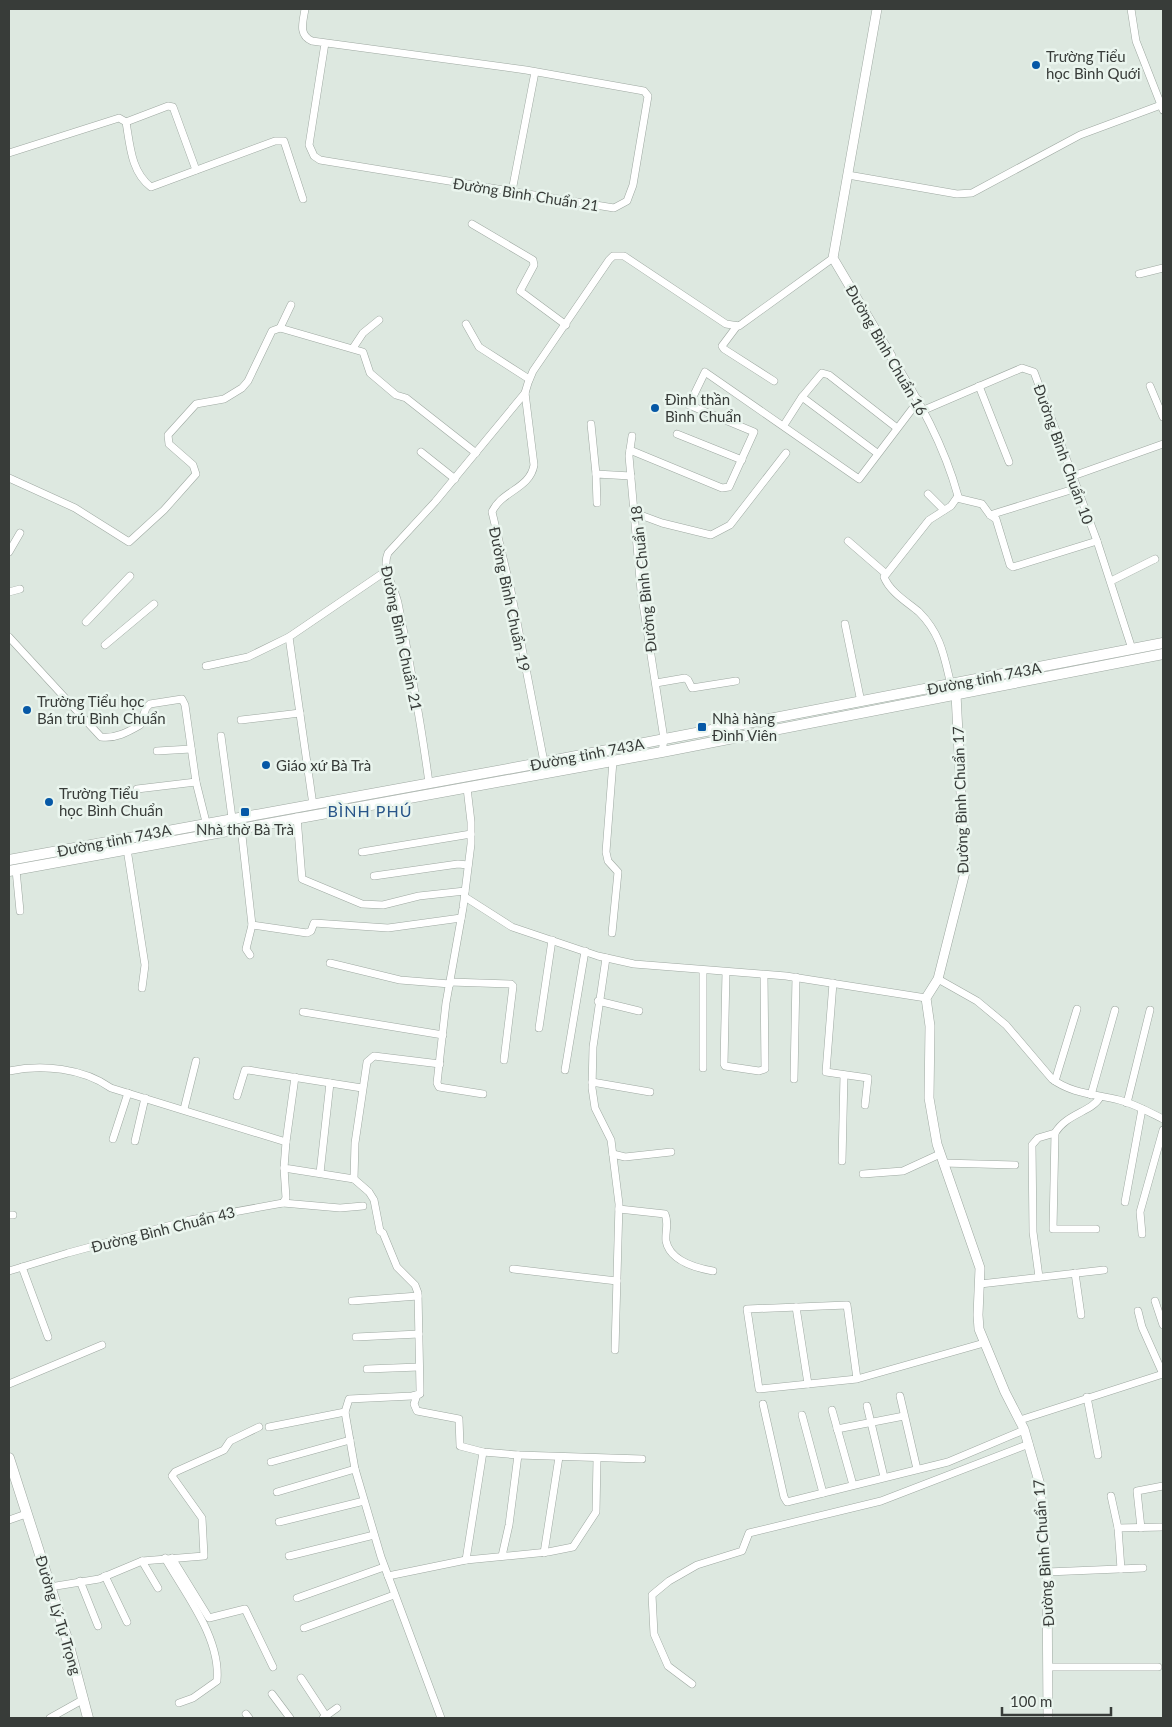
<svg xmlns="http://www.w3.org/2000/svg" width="1172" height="1727" viewBox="0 0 1172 1727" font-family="Lato,sans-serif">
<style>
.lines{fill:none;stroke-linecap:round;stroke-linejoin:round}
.minor-casing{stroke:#9ea8a1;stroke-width:8}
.tertiary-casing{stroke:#9ea8a1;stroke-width:10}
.secondary-casing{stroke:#9ea8a1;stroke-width:11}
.minor{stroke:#fff;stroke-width:7}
.tertiary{stroke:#fff;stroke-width:9}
.secondary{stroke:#fff;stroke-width:10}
.poi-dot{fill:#0658a6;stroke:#eaf5ee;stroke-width:2}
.labels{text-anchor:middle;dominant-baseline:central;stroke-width:5;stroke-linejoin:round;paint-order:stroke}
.poi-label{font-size:15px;fill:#383c39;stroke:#eaf5ee;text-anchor:start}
.street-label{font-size:15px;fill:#383c39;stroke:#eaf5ee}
.neighbourhood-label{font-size:16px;letter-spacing:1px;fill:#285589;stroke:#eaf5ee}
</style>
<rect width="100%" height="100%" fill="#dde8e0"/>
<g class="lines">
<g class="minor-casing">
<g id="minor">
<path d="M305,9C303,22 298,35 312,41L526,70L644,91L648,96L633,185L627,201L614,208L320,160L314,156L309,145L325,43"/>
<polyline points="1131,9 1136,41 1163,110"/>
<polyline points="126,122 168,106 173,107 196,170"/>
<path d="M9,153L119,118L126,122C130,145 131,172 151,187L275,141H284L303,199"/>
<polyline points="848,175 957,194 972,193 1080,135 1161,105"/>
<polyline points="512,191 535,72"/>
<polyline points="472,224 533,260 534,265 520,291 566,325"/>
<polyline points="1139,274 1163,268"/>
<polyline points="466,324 479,347 529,379"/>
<polyline points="737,326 722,346 724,349 774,381"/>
<polyline points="280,328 291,305"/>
<polyline points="353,348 363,333 379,320"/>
<path d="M891,356C919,400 944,445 958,496L951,506L929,520L884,577C890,592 907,602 919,612C941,634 944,656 951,685"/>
<polyline points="979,386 1009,462"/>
<polyline points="1150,386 1163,417"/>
<polyline points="802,397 877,453"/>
<polyline points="924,410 1022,368 1034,372 1097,541 1132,649"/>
<polyline points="591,424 596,474"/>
<polyline points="784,425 802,397 822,373 829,375 897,428"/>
<polyline points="677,434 742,460"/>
<polyline points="632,436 629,456 641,591 664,739 662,752"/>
<polyline points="630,450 722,488 729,487 754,432 689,405 705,372 859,479 919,400"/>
<polyline points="421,452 455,479"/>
<polyline points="1073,476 1163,444"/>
<polyline points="9,478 75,508 129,542 164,510 196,474 193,465 169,444 168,435 196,404 224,399 242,388 248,381 272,331 280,328 363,352 370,373 396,395 406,398 476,453"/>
<polyline points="928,494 944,510"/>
<polyline points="957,498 982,504 990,515 996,519 1010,565 1013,567 1097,541"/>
<polyline points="597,503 596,474 631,476"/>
<polyline points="635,513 662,523 711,535 730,525 786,453"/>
<polyline points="990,515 1077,488"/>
<polyline points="848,541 885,573"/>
<polyline points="9,552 20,533"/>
<polyline points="1111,581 1155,559"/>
<polyline points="9,592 20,589"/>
<polyline points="86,622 130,576"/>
<polyline points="845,624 861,702"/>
<path d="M9,637L101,737C115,739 128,732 140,725L146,708L150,704L182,699L185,705L196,782L206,822"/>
<polyline points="105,645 154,604"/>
<polyline points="206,666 248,657 289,637"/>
<polyline points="656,683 685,678 688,680 692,688 736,681"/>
<polyline points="241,720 300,713"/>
<polyline points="221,736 232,818"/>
<polyline points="157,751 191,749"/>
<path d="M544,762L511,591L492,512C501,491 530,489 534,465L525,393L528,383L533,371L609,260L613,256H624L726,324L739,326L833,258"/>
<path d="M429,783C421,723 410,663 398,603C394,585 381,570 388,553L435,502L525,393"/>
<polyline points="467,788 471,822 471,844 463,908 446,1003 437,1083 439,1087 483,1094"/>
<polyline points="137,789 196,782"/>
<polyline points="313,805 289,637 386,571"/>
<polyline points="297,817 302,879 362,904 383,905 419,896 465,891"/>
<polyline points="241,827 252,925 307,933 311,931 314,923 388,928 461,918"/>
<polyline points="127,849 145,965 142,988"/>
<polyline points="362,852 471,834"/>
<polyline points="16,870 20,911"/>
<polyline points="374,876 458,864 468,865"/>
<polyline points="465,897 512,927 598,956 634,964 786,976 926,998"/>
<polyline points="612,933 618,872 608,861 606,852 613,761"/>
<polyline points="250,955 246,949 252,925"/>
<polyline points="606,958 593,1047 592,1088 595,1108 611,1140 619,1204 615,1350"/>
<polyline points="330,963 400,980 450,984"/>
<polyline points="703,971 703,1068"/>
<polyline points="726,972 724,1064 725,1066 759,1071 765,1069 764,975"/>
<path d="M938,979L977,1001L1006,1025L1052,1079C1072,1094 1096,1094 1119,1100C1135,1104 1149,1112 1163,1119"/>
<polyline points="450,982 511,984 513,986 504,1060"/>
<polyline points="833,983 826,1072 868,1078 865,1105"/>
<polyline points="598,1001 639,1011"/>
<polyline points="303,1012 443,1035"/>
<polyline points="539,1028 552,940"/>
<polyline points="440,1064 374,1056 367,1062 355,1143 354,1179 369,1192 374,1200 380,1231 383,1233 397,1267 415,1285 418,1293 420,1390 420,1394 412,1396 349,1399 345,1412 355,1469 381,1557 441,1718"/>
<polyline points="565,1070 585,951"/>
<path d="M9,1071C42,1064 83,1068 111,1088L286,1142L284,1168L354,1179"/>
<polyline points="794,1079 796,977"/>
<polyline points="1055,1081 1077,1009"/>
<polyline points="592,1082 650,1092"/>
<polyline points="1091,1095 1115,1010"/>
<polyline points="237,1096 245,1070 248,1070 362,1088"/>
<polyline points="1127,1103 1150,1010"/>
<polyline points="184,1109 196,1061"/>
<polyline points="113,1139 128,1093"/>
<polyline points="135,1141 145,1098"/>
<polyline points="286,1142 295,1077"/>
<polyline points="613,1154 625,1157 671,1152"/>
<polyline points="842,1161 844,1075"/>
<polyline points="943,1163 1015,1165"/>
<polyline points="320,1173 330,1083"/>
<polyline points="863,1174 903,1171 940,1154"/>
<polyline points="1125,1202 1142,1109"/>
<polyline points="283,1203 340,1208 363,1206"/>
<path d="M619,1209L665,1214C669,1223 665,1232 666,1241C670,1261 696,1268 713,1271"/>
<polyline points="9,1215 13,1215"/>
<path d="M1096,1229H1053L1055,1133C1067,1113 1092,1112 1100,1097"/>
<polyline points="1142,1234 1140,1212 1163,1130"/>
<polyline points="22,1267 48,1337"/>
<polyline points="513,1269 617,1281"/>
<polyline points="9,1271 68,1253 190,1220 283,1203 286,1198 284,1168"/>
<polyline points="1075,1273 1081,1315"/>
<polyline points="1039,1277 1033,1232 1032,1145 1038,1138 1055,1133"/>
<polyline points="980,1284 1104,1270"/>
<polyline points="352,1301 418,1296"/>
<polyline points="1155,1301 1163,1325"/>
<polyline points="796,1307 808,1384"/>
<polyline points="1138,1311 1142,1327 1163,1374"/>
<polyline points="356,1337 419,1334"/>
<polyline points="367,1369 419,1367"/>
<polyline points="857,1379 847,1305 747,1309 759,1389 857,1379 984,1343"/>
<polyline points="9,1384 102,1345"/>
<polyline points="417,1395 414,1404 417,1411 459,1419 460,1446 483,1452 518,1455 509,1525 502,1556"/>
<polyline points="900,1396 917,1469"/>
<polyline points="1087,1397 1098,1455"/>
<polyline points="763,1404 784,1497 787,1502 948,1462 1024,1430"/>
<polyline points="867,1406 884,1477"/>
<polyline points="832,1410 853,1485"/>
<polyline points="802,1415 823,1493"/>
<polyline points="1020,1420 1163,1374"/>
<polyline points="269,1427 345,1412"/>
<polyline points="837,1429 904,1416"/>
<polyline points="518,1455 642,1459"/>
<polyline points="271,1462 350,1440"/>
<polyline points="277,1492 355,1469"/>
<polyline points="1111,1496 1118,1528 1121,1569"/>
<polyline points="9,1520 26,1514"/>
<polyline points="279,1522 364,1501"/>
<polyline points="1118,1528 1163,1527"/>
<polyline points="1141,1528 1137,1491 1163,1486"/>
<polyline points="544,1553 559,1457"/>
<polyline points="289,1556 374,1535"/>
<path d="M165,1558C186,1595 221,1638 217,1681L193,1698L179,1703"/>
<polyline points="172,1558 209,1618 245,1609 273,1667"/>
<polyline points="466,1560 483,1452"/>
<polyline points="142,1561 158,1588"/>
<polyline points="1047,1572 1143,1568"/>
<polyline points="105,1576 127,1622"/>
<polyline points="388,1576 466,1560 548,1552 573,1547 596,1512 597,1459"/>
<polyline points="80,1581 98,1626"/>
<polyline points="50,1587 99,1579 142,1561 204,1556 202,1518 172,1476 175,1472 224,1450 230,1441 259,1427"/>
<polyline points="297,1598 384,1567"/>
<polyline points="304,1628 394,1595"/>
<polyline points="1048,1667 1158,1667"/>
<polyline points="301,1678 326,1716"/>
<polyline points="692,1684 668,1666 654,1634 652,1595 669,1581 697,1565 742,1551 749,1533 881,1501 1029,1444"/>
<polyline points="272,1694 290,1718"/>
<polyline points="246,1714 249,1718"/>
<polyline points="50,1718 84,1699"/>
<polyline points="323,1718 337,1708"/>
</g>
</g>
<g class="tertiary-casing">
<g id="tertiary">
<polyline points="877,9 833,258 891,356"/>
<polyline points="956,694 965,872 938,979 926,998 930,1026 929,1098 937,1144 980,1268 978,1315 979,1329 1005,1392 1024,1429 1040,1485 1047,1576 1048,1718"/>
</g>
</g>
<g class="secondary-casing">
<g id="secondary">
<polyline points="9,860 540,763 1163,643"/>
<polyline points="9,871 662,752 1163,654"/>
<polyline points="9,1458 68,1642 88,1718"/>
</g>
</g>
<use href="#minor" class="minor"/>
<use href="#tertiary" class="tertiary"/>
<use href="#secondary" class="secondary"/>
</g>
<g class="poi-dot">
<circle cx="1036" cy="65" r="5"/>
<circle cx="655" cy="408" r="5"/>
<circle cx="27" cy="710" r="5"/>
<rect x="697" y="722" width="10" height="10" rx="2.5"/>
<circle cx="266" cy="765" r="5"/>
<circle cx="49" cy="802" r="5"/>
<rect x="240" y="807" width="10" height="10" rx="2.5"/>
</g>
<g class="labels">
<g class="poi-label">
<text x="1046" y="56">Trường Tiểu<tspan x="1046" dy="17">học Bình Quới</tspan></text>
<text x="665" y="399">Đình thần<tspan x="665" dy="17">Bình Chuẩn</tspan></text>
<text x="37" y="701">Trường Tiểu học<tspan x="37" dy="17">Bán trú Bình Chuẩn</tspan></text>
<text x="712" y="718">Nhà hàng<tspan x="712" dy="17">Đình Viên</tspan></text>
<text x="276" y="765">Giáo xứ Bà Trà</text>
<text x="59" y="793">Trường Tiểu<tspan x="59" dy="17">học Bình Chuẩn</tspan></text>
<text x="245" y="829" text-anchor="middle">Nhà thờ Bà Trà</text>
</g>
<g class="street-label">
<text transform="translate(526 194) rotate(9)">Đường Bình Chuẩn 21</text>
<text transform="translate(887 350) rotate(60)">Đường Bình Chuẩn 16</text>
<text transform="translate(1064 454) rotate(70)">Đường Bình Chuẩn 10</text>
<text transform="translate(643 579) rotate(-96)">Đường Bình Chuẩn 18</text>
<text transform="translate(510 599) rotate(78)">Đường Bình Chuẩn 19</text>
<text transform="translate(402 638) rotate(78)">Đường Bình Chuẩn 21</text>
<text transform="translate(984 678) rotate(-11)">Đường tỉnh 743A</text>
<text transform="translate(587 754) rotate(-11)">Đường tỉnh 743A</text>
<text transform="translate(960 800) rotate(-92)">Đường Bình Chuẩn 17</text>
<text transform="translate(114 840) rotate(-11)">Đường tỉnh 743A</text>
<text transform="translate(163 1229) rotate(-14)">Đường Bình Chuẩn 43</text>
<text transform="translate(1043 1553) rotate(-94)">Đường Bình Chuẩn 17</text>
<text transform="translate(59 1615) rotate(73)">Đường Lý Tự Trọng</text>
</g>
<g class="neighbourhood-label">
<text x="370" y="810">BÌNH PHÚ</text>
</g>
</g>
<rect width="1172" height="1727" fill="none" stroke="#383c39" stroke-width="20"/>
<path d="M1002 1707v8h109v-8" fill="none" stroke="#383c39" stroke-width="2.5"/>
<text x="1010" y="1707" font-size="15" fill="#383c39" stroke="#eaf5ee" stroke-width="4" paint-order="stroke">100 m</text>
</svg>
